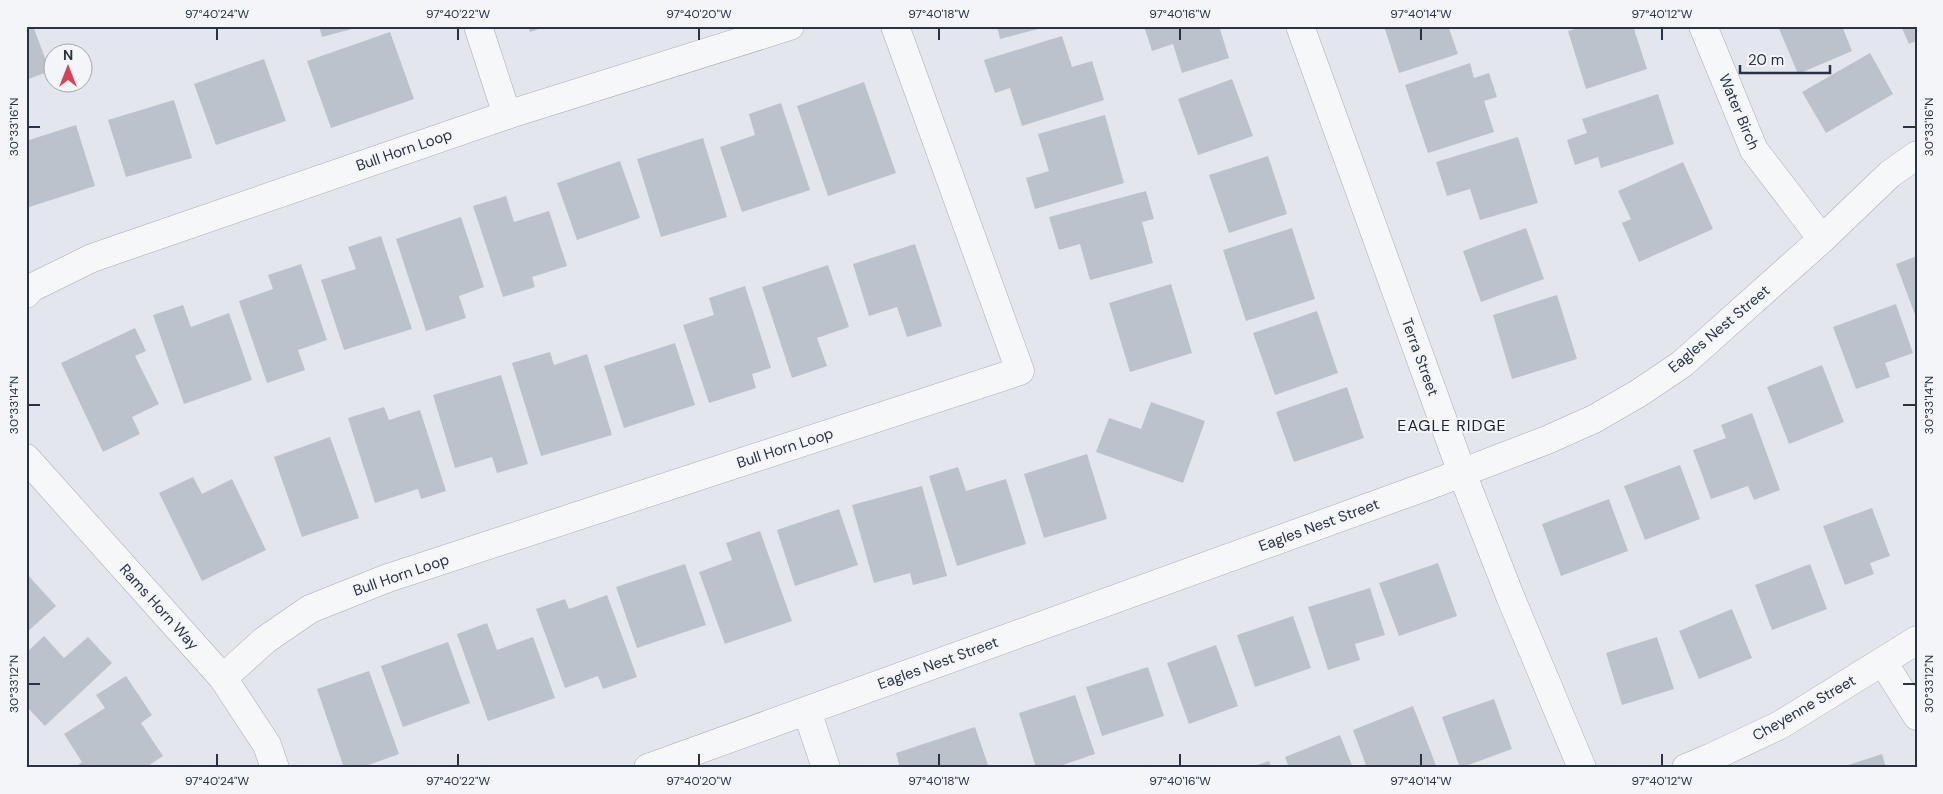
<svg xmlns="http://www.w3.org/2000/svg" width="1943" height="794" viewBox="0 0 1943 794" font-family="'DM Sans',sans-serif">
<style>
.building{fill:#bcc2cc}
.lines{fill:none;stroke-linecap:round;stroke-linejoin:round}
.minor-casing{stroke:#a7adb7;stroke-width:29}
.tertiary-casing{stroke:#a7adb7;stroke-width:29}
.minor{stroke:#f6f7f9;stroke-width:28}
.tertiary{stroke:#f6f7f9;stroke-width:28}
.ticks{fill:none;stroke:#293345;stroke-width:2}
.labels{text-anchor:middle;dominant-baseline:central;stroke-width:4;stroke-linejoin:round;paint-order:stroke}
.street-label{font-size:15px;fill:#293345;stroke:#f3f5f9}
.neighbourhood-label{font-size:16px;letter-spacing:1px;fill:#1b2436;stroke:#f3f5f9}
.neatline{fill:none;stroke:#293345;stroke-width:2}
.ticks-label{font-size:12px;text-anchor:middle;fill:#293345}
</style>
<rect width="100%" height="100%" fill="#e3e6ec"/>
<g class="building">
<polygon points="26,26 33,26 50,71 26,80"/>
<polygon points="319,26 359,26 359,27 322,37"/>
<polygon points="528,26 545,26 545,27 530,32"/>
<polygon points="997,26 1046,26 1046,27 1000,39"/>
<polygon points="1144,26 1219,26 1229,58 1182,73 1173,44 1152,51"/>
<polygon points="1384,26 1448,26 1458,54 1399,73"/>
<polygon points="1585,26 1633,26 1647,69 1586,89 1568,31"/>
<polygon points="1778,26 1842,26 1852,51 1798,74"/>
<polygon points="1901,26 1917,26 1917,41 1909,44"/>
<polygon points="390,32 414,99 331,128 307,61"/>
<polygon points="1062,36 1072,67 1092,61 1104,100 1022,126 1010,88 995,93 984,60"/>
<polygon points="1870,53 1893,94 1826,133 1802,92"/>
<polygon points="264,59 286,121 216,145 194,84"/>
<polygon points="1470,63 1474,78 1489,73 1497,97 1484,101 1494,132 1428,153 1405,85"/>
<polygon points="1232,79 1253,136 1198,155 1178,99"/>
<polygon points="864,82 896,173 828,196 797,106"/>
<polygon points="1658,94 1674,144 1601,168 1598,157 1575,165 1567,140 1587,133 1582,119"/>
<polygon points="174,100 192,158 126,177 108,120"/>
<polygon points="781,103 810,190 742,212 720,147 755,135 749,114"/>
<polygon points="1105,115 1124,183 1035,209 1026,178 1049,171 1038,134"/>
<polygon points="76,125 95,186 26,208 26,141"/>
<polygon points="1518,137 1538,203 1480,220 1470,189 1447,196 1436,162"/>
<polygon points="703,138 727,217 661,237 637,159"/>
<polygon points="1268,156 1287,214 1229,233 1209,175"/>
<polygon points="620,161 640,218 577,240 557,183"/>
<polygon points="1683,162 1713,229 1639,262 1622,223 1631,219 1618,191"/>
<polygon points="1146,191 1154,219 1142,222 1153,263 1090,280 1080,244 1059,250 1049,217"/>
<polygon points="506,196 514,222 549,211 567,266 532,277 535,287 503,297 473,206"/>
<polygon points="461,217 484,287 459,296 466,318 426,331 396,239"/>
<polygon points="1292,228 1315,299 1246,321 1223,250"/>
<polygon points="1526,228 1544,279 1481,302 1463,251"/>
<polygon points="381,236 412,329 344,350 321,280 356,269 348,247"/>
<polygon points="915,244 942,326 907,337 897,307 869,316 853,264"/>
<polygon points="1917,256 1917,320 1896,264"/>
<polygon points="301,264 327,340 298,350 305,370 267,383 239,301 273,289 268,275"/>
<polygon points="828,265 849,327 817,338 827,366 792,378 762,287"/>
<polygon points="1171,284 1192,353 1130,372 1109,303"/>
<polygon points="745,286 771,368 752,374 756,388 709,403 683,325 714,315 709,298"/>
<polygon points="1557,295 1577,359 1512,379 1493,315"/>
<polygon points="1896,304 1913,353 1885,363 1890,377 1856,389 1833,327"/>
<polygon points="183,305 191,327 229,313 252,380 184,404 153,315"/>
<polygon points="1317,311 1338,373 1275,395 1253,333"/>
<polygon points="135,328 146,351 135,356 159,404 132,417 140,434 103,452 61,363"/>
<polygon points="675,343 695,405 624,428 604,366"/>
<polygon points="550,352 554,365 587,354 612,435 541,456 512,363"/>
<polygon points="1822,365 1844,422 1789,444 1767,387"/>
<polygon points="501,375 528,464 497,473 492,457 455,468 433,395"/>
<polygon points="1347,387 1364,438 1294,462 1276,412"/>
<polygon points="1151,402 1205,421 1183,483 1096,452 1109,418 1141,429"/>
<polygon points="384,407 389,420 420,410 446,491 421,499 418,489 375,503 348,418"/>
<polygon points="1752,413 1780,490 1754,500 1748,486 1711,499 1693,450 1726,438 1721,425"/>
<polygon points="330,437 359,518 302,537 274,457"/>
<polygon points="1087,454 1107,519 1044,538 1024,474"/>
<polygon points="1680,465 1700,519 1645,540 1624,486"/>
<polygon points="958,467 966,491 1006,479 1026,544 957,566 929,476"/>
<polygon points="193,477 202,494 232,479 266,550 202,581 159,493"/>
<polygon points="922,486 947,576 913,585 910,573 874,583 852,505"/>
<polygon points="1609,499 1628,551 1561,576 1542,524"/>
<polygon points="1872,508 1890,556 1870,563 1874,574 1845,585 1823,526"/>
<polygon points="839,509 858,565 795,586 777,530"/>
<polygon points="760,531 792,621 725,644 699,572 732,560 726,543"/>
<polygon points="1438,563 1457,616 1399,636 1379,583"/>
<polygon points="685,564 706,625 637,648 616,587"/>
<polygon points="1810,564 1827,609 1772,630 1755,585"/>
<polygon points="26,573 56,606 26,633"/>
<polygon points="1370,588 1385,635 1355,644 1360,660 1328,670 1308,607"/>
<polygon points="607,595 637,677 603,689 598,676 565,688 536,609 565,599 569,609"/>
<polygon points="1732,609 1752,658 1699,679 1679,631"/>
<polygon points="1293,616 1311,668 1255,687 1237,635"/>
<polygon points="487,623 497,650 533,637 555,698 488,721 457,634"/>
<polygon points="44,636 64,658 88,637 112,663 45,726 26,706 26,653"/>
<polygon points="1657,637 1674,689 1622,705 1606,653"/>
<polygon points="448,642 470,703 403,727 381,666"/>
<polygon points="1216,645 1238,706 1189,724 1167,663"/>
<polygon points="1148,667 1164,716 1102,736 1086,687"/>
<polygon points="369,671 399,754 360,768 344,768 317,689"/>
<polygon points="126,676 152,715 141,723 163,756 145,768 74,768 82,762 64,734 105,708 96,695"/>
<polygon points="1075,695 1095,754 1054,768 1036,768 1019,713"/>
<polygon points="1494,699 1512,749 1460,768 1442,717"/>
<polygon points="1413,706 1437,768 1367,768 1353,730"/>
<polygon points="975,727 989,768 900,768 896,753"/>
<polygon points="1340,735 1353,768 1289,768 1285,757"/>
<polygon points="1882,754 1886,768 1842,768 1842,767"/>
<polygon points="1269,761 1272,768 1252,768 1252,767"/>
</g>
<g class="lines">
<g class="minor-casing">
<g id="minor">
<polyline points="478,26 507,115"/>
<polyline points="1300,26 1462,473 1510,596 1582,768"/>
<polyline points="1703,26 1754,150 1822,239"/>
<polyline points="26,294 31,288 92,258 507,115 790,26"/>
<polyline points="26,458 223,678 267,745 275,768"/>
<polyline points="1883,662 1917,716"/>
<polyline points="223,678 265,640 310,609 388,578 1020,371 895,26"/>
<polyline points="807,711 826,768"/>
<polyline points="1686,768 1710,758 1780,725 1917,640"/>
</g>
</g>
<g class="tertiary-casing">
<polyline id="tertiary" points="648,768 1430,485 1547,440 1594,419 1639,393 1682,364 1822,239 1890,174 1917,155"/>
</g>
<use href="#minor" class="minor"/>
<use href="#tertiary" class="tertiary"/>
</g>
<path class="ticks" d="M217,28V40M458,28V40M699,28V40M939,28V40M1180,28V40M1421,28V40M1662,28V40M28,127H40M1903,127H1916M28,405H40M1903,405H1916M28,684H40M1903,684H1916M217,754V766M458,754V766M699,754V766M939,754V766M1180,754V766M1421,754V766M1662,754V766"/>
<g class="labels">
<g class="street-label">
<text transform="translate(1739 112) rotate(67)">Water Birch</text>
<text transform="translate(404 150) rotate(-19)">Bull Horn Loop</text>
<text transform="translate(1719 329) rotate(-40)">Eagles Nest Street</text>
<text transform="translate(1420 357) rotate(70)">Terra Street</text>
<text transform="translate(785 448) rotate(-18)">Bull Horn Loop</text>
<text transform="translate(1319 525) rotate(-20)">Eagles Nest Street</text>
<text transform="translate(401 575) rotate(-19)">Bull Horn Loop</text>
<text transform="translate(159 607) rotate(48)">Rams Horn Way</text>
<text transform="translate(938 663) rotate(-20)">Eagles Nest Street</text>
<text transform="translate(1804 708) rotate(-30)">Cheyenne Street</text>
</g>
<g class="neighbourhood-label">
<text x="1452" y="425">EAGLE RIDGE</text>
</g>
</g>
<rect width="1943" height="794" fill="none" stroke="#f3f5f9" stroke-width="55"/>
<g transform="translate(68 68)"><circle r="24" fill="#f3f5f9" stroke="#a2a7b1"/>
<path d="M0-4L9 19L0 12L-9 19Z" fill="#d64258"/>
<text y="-8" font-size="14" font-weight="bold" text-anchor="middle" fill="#293345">N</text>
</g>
<path d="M1740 65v8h90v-8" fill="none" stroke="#293345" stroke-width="2.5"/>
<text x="1748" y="65" font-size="15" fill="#293345" stroke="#f3f5f9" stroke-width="4" paint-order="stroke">20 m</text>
<rect x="28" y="28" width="1888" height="738" class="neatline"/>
<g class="ticks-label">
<text x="217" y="18">97°40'24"W</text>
<text x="458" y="18">97°40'22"W</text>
<text x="699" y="18">97°40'20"W</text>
<text x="939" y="18">97°40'18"W</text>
<text x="1180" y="18">97°40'16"W</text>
<text x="1421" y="18">97°40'14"W</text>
<text x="1662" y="18">97°40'12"W</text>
<text transform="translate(14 127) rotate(-90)" y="4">30°33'16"N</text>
<text transform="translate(1929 127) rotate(-90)" y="4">30°33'16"N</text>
<text transform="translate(14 405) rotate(-90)" y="4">30°33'14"N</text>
<text transform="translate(1929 405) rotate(-90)" y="4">30°33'14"N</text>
<text transform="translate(14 684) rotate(-90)" y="4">30°33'12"N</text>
<text transform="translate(1929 684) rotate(-90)" y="4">30°33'12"N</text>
<text x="217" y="785">97°40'24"W</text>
<text x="458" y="785">97°40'22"W</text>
<text x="699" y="785">97°40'20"W</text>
<text x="939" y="785">97°40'18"W</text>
<text x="1180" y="785">97°40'16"W</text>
<text x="1421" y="785">97°40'14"W</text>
<text x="1662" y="785">97°40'12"W</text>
</g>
</svg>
